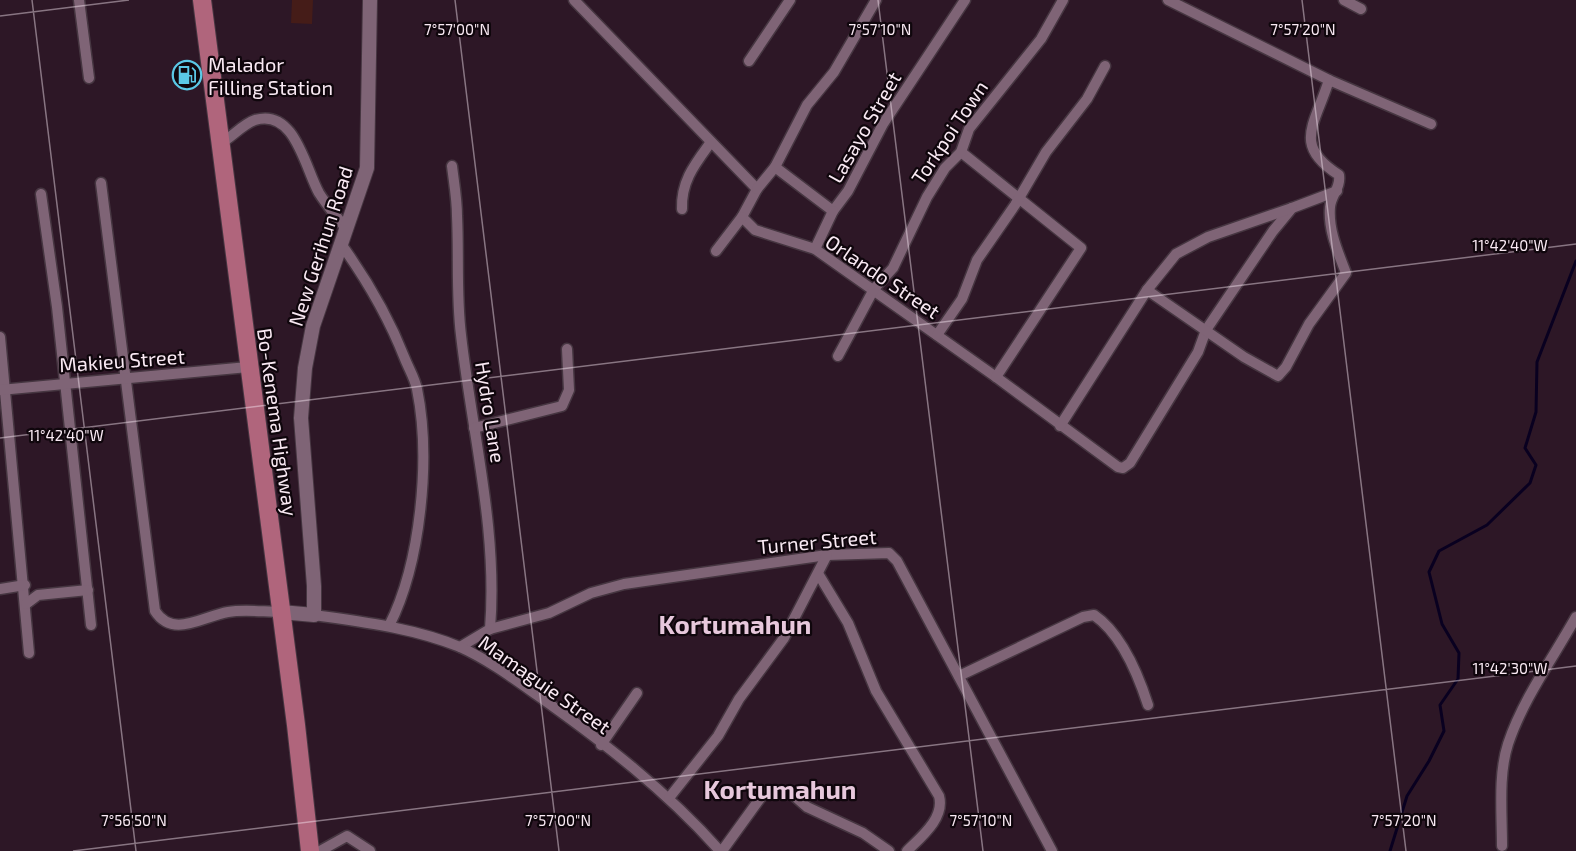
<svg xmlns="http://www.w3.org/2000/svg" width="1576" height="851" viewBox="0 0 1576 851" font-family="'Exo 2',sans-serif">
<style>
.green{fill:#451c18}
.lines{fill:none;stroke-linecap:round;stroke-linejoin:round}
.stream{stroke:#090020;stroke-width:3}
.minor-casing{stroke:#463641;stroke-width:13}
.tertiary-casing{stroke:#463641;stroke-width:16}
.trunk-casing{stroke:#463641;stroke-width:20}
.minor{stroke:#7f6476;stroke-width:10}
.tertiary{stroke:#7f6476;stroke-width:14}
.trunk{stroke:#b0657c;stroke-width:18}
.ticks{fill:none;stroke:#f9e9f3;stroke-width:1.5;stroke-opacity:0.45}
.labels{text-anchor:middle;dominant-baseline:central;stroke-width:4.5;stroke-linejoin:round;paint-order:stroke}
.poi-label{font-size:20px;fill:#f9e9f3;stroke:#0f060c;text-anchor:start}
.street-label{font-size:20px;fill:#f9e9f3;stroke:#0f060c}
.district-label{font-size:26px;font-weight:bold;fill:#e7c8dc;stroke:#0f060c}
.ticks-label{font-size:15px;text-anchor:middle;fill:#f9e9f3;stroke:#0f060c;stroke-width:4.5;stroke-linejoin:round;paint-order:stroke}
</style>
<rect width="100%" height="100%" fill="#2d1726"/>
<polygon class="green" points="292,0 313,0 312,24 291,23"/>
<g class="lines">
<polyline class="stream" points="1390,851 1407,796 1429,761 1444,731 1440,705 1458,679 1459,653 1442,624 1429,572 1439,551 1487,525 1530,483 1536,465 1525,448 1536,412 1537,362 1576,261"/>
<g class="minor-casing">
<g id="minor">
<polyline points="79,0 89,78"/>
<polyline points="574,0 757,189 742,217 755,230 815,249 996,377 1118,467 1123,468 1130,463 1198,352 1206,330 1273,231 1292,208 1337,191"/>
<polyline points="1168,0 1329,80"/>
<polyline points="1344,0 1361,9"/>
<polyline points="749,61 790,0"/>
<path d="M221,143C232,137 243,124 255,120C295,108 305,168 319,193C327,206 338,218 347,230"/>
<polyline points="961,152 1081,248 996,377"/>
<path d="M452,166C454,183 457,199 457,216C459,256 456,295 461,335C472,433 498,530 490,629L460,647"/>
<polyline points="775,167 833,211 848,191 883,124 965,0"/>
<path d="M101,183L155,611C173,639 203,616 228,612C245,609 264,612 281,612"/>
<polyline points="757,189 775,167 807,105 834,72 876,0"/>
<polyline points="41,194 57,307 91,625"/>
<path d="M682,209C681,181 695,164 711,142"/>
<path d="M341,244C367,280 389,318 405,359C409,369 415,379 417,389C431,458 421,563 389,626"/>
<polyline points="815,249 833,211"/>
<polyline points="716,251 742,217"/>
<path d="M1147,290L1244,357L1278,376L1286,367L1309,324L1346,273C1338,252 1328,230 1330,207C1331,195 1341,188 1339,175C1292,145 1315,125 1329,80L1431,124"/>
<polyline points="937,335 962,299 977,260 1015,205 1046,152 1087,99 1105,66"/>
<polyline points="0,337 29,653"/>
<polyline points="838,356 874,289 893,268 927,197 945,168 961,152 969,129 1041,39 1063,0"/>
<polyline points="0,390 248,367"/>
<polyline points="1060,426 1147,290 1176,254 1208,237 1292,208"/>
<polyline points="474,428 562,406 569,390 567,349"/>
<path d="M819,575L848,623L876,691L939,796C945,818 921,837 907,851"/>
<polyline points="0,589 25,585"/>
<polyline points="26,604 38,595 88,590"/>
<path d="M314,615C363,622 414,628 460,647C487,659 513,678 537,695C602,741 667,791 720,851"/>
<polyline points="490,629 549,613 591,593 624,584 827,555 889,553 897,561 1052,851"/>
<path d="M959,676L1083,617L1094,615C1122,634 1138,674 1148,705"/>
<polyline points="601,745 637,693"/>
<polyline points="669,798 718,736 739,699 784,638 827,555"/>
<path d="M1502,846C1502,813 1498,775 1508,744C1523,699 1553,658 1576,617"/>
<polyline points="320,851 347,836 370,851"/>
<polyline points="722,851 764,793 791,793 807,807 863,833 889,851"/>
</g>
</g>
<g class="tertiary-casing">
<polyline id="tertiary" points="281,612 314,615 314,586 301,418 305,368 313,326 367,168 370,0"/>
</g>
<g class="trunk-casing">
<polyline id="trunk" points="202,0 296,725 310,851"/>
</g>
<use href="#minor" class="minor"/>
<use href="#tertiary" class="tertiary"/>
<use href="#trunk" class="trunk"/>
</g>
<path class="ticks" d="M32,0L136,851M455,0L559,851M878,0L983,851M1302,0L1406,851M0,16L129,0M0,438L1576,244M73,851L1576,666"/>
<defs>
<g id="fuel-ring" transform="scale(1.5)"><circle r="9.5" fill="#0f060c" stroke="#5bc8e6" stroke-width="1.5"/><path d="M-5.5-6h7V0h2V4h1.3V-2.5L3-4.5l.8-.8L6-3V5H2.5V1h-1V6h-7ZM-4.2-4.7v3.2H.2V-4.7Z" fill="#5bc8e6"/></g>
</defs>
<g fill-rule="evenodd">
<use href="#fuel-ring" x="187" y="75"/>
</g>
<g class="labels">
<g class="poi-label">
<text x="208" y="64">Malador<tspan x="208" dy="23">Filling Station</tspan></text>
</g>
<g class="street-label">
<text transform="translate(864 127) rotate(-60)">Lasayo Street</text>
<text transform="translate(949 132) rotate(-56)">Torkpoi Town</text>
<text transform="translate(320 246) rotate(-72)">New Gerihun Road</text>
<text transform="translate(883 276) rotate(34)">Orlando Street</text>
<text transform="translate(122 360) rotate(-4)">Makieu Street</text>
<text transform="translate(491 412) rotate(81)">Hydro Lane</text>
<text transform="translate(278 422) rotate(82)">Bo-Kenema Highway</text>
<text transform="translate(817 541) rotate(-5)">Turner Street</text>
<text transform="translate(545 684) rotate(35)">Mamaguie Street</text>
</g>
<g class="district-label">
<text x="735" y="623">Kortumahun</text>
<text x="780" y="788">Kortumahun</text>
</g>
</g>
<g class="ticks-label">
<text x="457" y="35">7°57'00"N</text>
<text x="880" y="35">7°57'10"N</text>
<text x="1303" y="35">7°57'20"N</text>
<text x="1510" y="251">11°42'40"W</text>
<text x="66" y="441">11°42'40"W</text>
<text x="1510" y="674">11°42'30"W</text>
<text x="134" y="826">7°56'50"N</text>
<text x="558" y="826">7°57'00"N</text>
<text x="981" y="826">7°57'10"N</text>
<text x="1404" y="826">7°57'20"N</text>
</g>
</svg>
